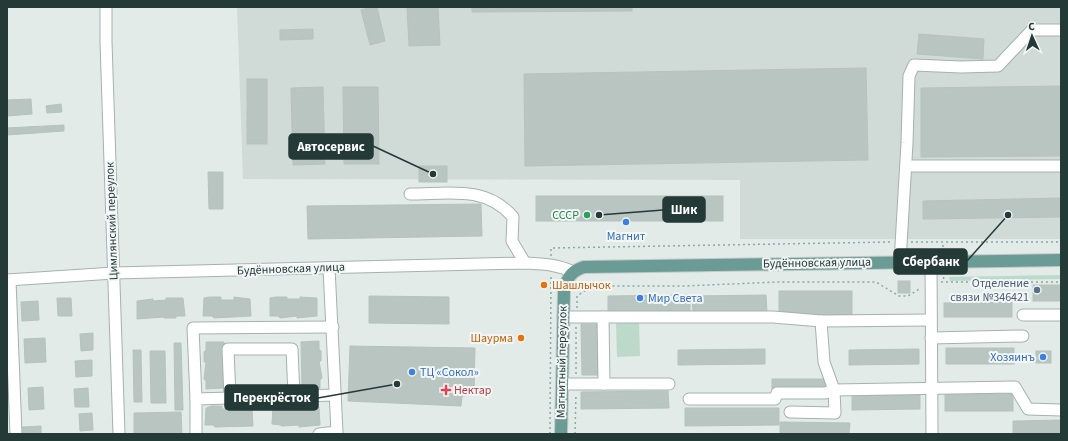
<svg xmlns="http://www.w3.org/2000/svg" width="1068" height="441" viewBox="0 0 1068 441" font-family="'Source Sans 3',sans-serif">
<style>
.built{fill:#d0dad7}
.green{fill:#bdd9c9}
.building{fill:#b8c5c1;stroke:#b5c3bf}
.lines{fill:none;stroke-linecap:round;stroke-linejoin:round}
.minor-casing{stroke:#a5b2af;stroke-width:13}
.major-casing{stroke:#c2c8c7;stroke-width:14}
.path{stroke:#86aba4;stroke-width:1.5;stroke-dasharray:2 3;stroke-linecap:butt}
.minor{stroke:#fff;stroke-width:11}
.major{stroke:#6b9b95;stroke-width:12}
.leisure-dot{fill:#2e9e5b;stroke:#f2f7f6;stroke-width:1.5}
.shop-dot{fill:#3f7fe0;stroke:#f2f7f6;stroke-width:1.5}
.food-dot{fill:#e8710a;stroke:#f2f7f6;stroke-width:1.5}
.service-dot{fill:#5c6f8a;stroke:#f2f7f6;stroke-width:1.5}
.health-dot{fill:#e0444e;stroke:#f2f7f6;stroke-width:1.5}
.labels{text-anchor:middle;dominant-baseline:central;stroke-width:4;stroke-linejoin:round;paint-order:stroke}
.leisure-label{font-size:12px;fill:#27864d;stroke:#f2f7f6;text-anchor:end}
.street-label{font-size:12px;fill:#243a37;stroke:#f2f7f6}
.shop-label{font-size:12px;fill:#366cbe;stroke:#f2f7f6;text-anchor:start}
.service-label{font-size:12px;fill:#4e5e75;stroke:#f2f7f6;text-anchor:end}
.food-label{font-size:12px;fill:#c56008;stroke:#f2f7f6;text-anchor:start}
.health-label{font-size:12px;fill:#be3a42;stroke:#f2f7f6;text-anchor:start}
.leader{fill:none;stroke:#243a37;stroke-width:1.5}
.callout-dot{fill:#243a37;stroke:#f2f7f6;stroke-width:1.5}
.callout{fill:#243a37;stroke:#243a37;stroke-width:1.5}
.callout-label{font-size:13px;text-anchor:middle;font-weight:bold;fill:#fff}
</style>
<rect width="100%" height="100%" fill="#e2ebe8"/>
<polygon class="built" points="237,7 1061,7 1061,239 740,239 740,180 243,179"/>
<g class="green">
<polygon points="1061,275 1061,279 950,281 949,277"/>
<polygon points="616,322 639,322 640,356 617,357"/>
</g>
<g class="building">
<polygon points="372,7 377,7 385,41 370,45 361,10"/>
<polygon points="407,7 438,7 440,45 409,46"/>
<polygon points="472,7 632,7 632,11 472,12"/>
<polygon points="313,29 313,39 280,40 280,30"/>
<polygon points="919,34 984,39 983,59 917,54"/>
<polygon points="866,68 868,160 525,166 524,74"/>
<rect x="247" y="79" width="20" height="65"/>
<polygon points="1061,86 1061,156 921,157 921,88"/>
<polygon points="323,87 325,164 293,165 291,88"/>
<polygon points="343,87 378,87 379,164 344,164"/>
<polygon points="31,99 32,114 7,116 7,100"/>
<polygon points="61,104 62,112 47,113 46,106"/>
<polygon points="64,125 64,131 7,135 7,128"/>
<rect x="419" y="166" width="28" height="16"/>
<polygon points="208,172 223,172 223,209 209,209"/>
<rect x="536" y="196" width="187" height="25"/>
<polygon points="1061,198 1061,217 923,219 923,201"/>
<polygon points="481,204 482,236 308,239 307,206"/>
<rect x="898" y="281" width="12" height="12"/>
<rect x="1033" y="285" width="28" height="16"/>
<rect x="779" y="291" width="73" height="25"/>
<polygon points="690,295 690,311 608,312 608,296"/>
<polygon points="766,295 767,312 693,313 692,296"/>
<polygon points="369,296 449,297 449,324 369,323"/>
<polygon points="210,297 221,297 221,300 234,300 234,297 250,299 251,316 214,318 212,316 203,316 204,298"/>
<polygon points="276,297 287,297 287,299 300,299 300,297 317,298 317,316 297,318 297,316 280,318 278,316 270,316 270,298"/>
<polygon points="57,298 71,298 72,316 58,316"/>
<polygon points="166,298 183,298 185,316 176,316 176,318 164,318 164,317 137,319 137,301 153,299 153,301 166,300"/>
<polygon points="38,301 39,320 22,321 21,302"/>
<polygon points="1012,302 1012,317 944,317 944,303"/>
<polygon points="581,324 598,324 599,375 582,375"/>
<polygon points="93,333 93,350 81,351 80,334"/>
<polygon points="45,338 46,362 25,363 24,339"/>
<polygon points="319,341 319,349 321,351 321,361 319,361 322,378 320,380 320,388 302,388 301,342"/>
<polygon points="206,342 224,342 224,388 206,389 206,381 204,379 206,362 204,362 204,352 206,350"/>
<polygon points="174,343 181,343 183,410 175,410"/>
<polygon points="350,346 475,348 474,395 462,396 461,406 348,401"/>
<rect x="946" y="348" width="68" height="16"/>
<polygon points="765,349 765,364 678,365 678,350"/>
<polygon points="919,349 919,364 849,365 849,350"/>
<polygon points="133,350 141,350 142,402 134,402"/>
<polygon points="150,351 165,351 166,403 151,403"/>
<rect x="1036" y="351" width="15" height="12"/>
<polygon points="92,360 92,376 76,377 75,361"/>
<polygon points="772,379 825,379 825,388 772,389"/>
<polygon points="43,387 44,409 29,410 28,388"/>
<polygon points="88,388 89,407 75,407 74,389"/>
<polygon points="668,391 669,408 581,409 581,392"/>
<polygon points="920,394 920,409 852,410 852,395"/>
<rect x="945" y="394" width="68" height="17"/>
<polygon points="279,405 289,406 289,408 302,408 302,406 319,407 320,425 299,427 299,425 282,426 280,425 272,424 273,407"/>
<polygon points="212,406 222,406 222,409 235,409 235,406 252,408 253,426 215,427 213,425 205,425 206,408"/>
<polygon points="685,408 779,408 779,425 685,426"/>
<polygon points="181,412 182,434 134,434 134,413"/>
<polygon points="92,413 93,430 80,431 79,414"/>
<polygon points="1061,420 1061,434 1013,434 1013,421"/>
<polygon points="780,422 850,423 849,434 780,434"/>
<polygon points="41,426 41,434 22,434 22,427"/>
</g>
<g class="lines">
<g class="minor-casing">
<g id="minor">
<polyline points="106,7 106,42 119,434"/>
<polyline points="906,166 1061,166"/>
<path d="M410,194C448,194 486,185 513,217L512,241L525,263"/>
<polyline points="931,261 932,434"/>
<polyline points="900,262 907,143 909,76 914,65 961,67 998,66 1032,30 1061,30"/>
<path d="M7,280L114,273L525,263C542,264 557,264 573,272"/>
<polyline points="10,280 16,434"/>
<polyline points="1023,315 1061,315"/>
<polyline points="563,317 773,317 821,321"/>
<polyline points="603,317 604,384"/>
<polyline points="931,320 821,321 824,362 834,390 1015,387 1028,409 1061,410"/>
<polyline points="931,338 1023,336"/>
<polyline points="562,384 669,384"/>
<polyline points="230,398 228,349 292,349 294,396"/>
<polyline points="196,399 193,328 333,327"/>
<polyline points="689,399 775,399 777,393 825,393 834,390 835,413 790,412"/>
<polyline points="196,434 196,399 335,395"/>
<polyline points="319,434 337,432 329,268"/>
</g>
</g>
<g class="major-casing">
<path id="major" d="M561,434L564,291C567,278 571,271 584,267L1061,260"/>
</g>
<g class="path">
<polyline points="911,242 1061,242"/>
<polyline points="943,252 943,243"/>
<polyline points="551,256 551,248 891,242"/>
<polyline points="943,272 944,282"/>
<polyline points="941,282 1061,282"/>
<polyline points="577,308 577,296 589,288 608,286 685,286 777,282 876,282 899,296 908,296 921,288"/>
<polyline points="576,374 576,326"/>
<polyline points="550,434 551,275"/>
<polyline points="575,434 576,394"/>
</g>
<use href="#minor" class="minor"/>
<use href="#major" class="major"/>
</g>
<circle class="leisure-dot" cx="587" cy="215" r="4"/>
<g class="shop-dot">
<circle cx="626" cy="222" r="4"/>
<circle cx="640" cy="298" r="4"/>
<circle cx="1043" cy="357" r="4"/>
<circle cx="412" cy="372" r="4"/>
</g>
<g class="food-dot">
<circle cx="544" cy="285" r="4"/>
<circle cx="521" cy="338" r="4"/>
</g>
<circle class="service-dot" cx="1037" cy="290" r="4"/>
<path class="health-dot" d="M444 384h4v4h4v4h-4v4h-4v-4h-4v-4h4z"/>
<g class="labels">
<g class="leisure-label">
<text x="579" y="215">СССР</text>
</g>
<g class="street-label">
<text transform="translate(112 221) rotate(-92)">Цимлянский переулок</text>
<text transform="translate(817 263) rotate(-1)">Будённовская улица</text>
<text transform="translate(291 269) rotate(-2)">Будённовская улица</text>
<text transform="translate(562 362) rotate(-89)">Магнитный переулок</text>
</g>
<g class="shop-label">
<text x="626" y="236" text-anchor="middle">Магнит</text>
<text x="648" y="298">Мир Света</text>
<text x="1035" y="357" text-anchor="end">Хозяинъ</text>
<text x="420" y="372">ТЦ «Сокол»</text>
</g>
<g class="service-label">
<text x="1029" y="283">Отделение<tspan x="1029" dy="14">связи №346421</tspan></text>
</g>
<g class="food-label">
<text x="552" y="285">Шашлычок</text>
<text x="513" y="338" text-anchor="end">Шаурма</text>
</g>
<g class="health-label">
<text x="454" y="390">Нектар</text>
</g>
</g>
<path class="leader" d="M433 174L373 146M599 215L663 210M1008 215L967 261M397 384L318 398"/>
<g class="callout-dot">
<circle cx="433" cy="174" r="4"/>
<circle cx="599" cy="215" r="4"/>
<circle cx="1008" cy="215" r="4"/>
<circle cx="397" cy="384" r="4"/>
</g>
<g class="callout">
<rect x="289" y="134" width="84" height="25" rx="4"/>
<rect x="663" y="197" width="42" height="25" rx="4"/>
<rect x="894" y="249" width="73" height="25" rx="4"/>
<rect x="225" y="385" width="93" height="25" rx="4"/>
</g>
<g class="callout-label">
<text x="331" y="151">Автосервис</text>
<text x="684" y="214">Шик</text>
<text x="931" y="266">Сбербанк</text>
<text x="272" y="402">Перекрёсток</text>
</g>
<rect width="1068" height="441" fill="none" stroke="#243a37" stroke-width="16"/>
<g transform="translate(1032 36) rotate(357)" stroke="#f2f7f6" stroke-width="3" paint-order="stroke">
<path d="M0-3L7 15L0 10L-7 15Z" fill="#243a37"/>
<text y="-6" font-size="11" font-weight="bold" text-anchor="middle" fill="#243a37">С</text>
</g>
</svg>
